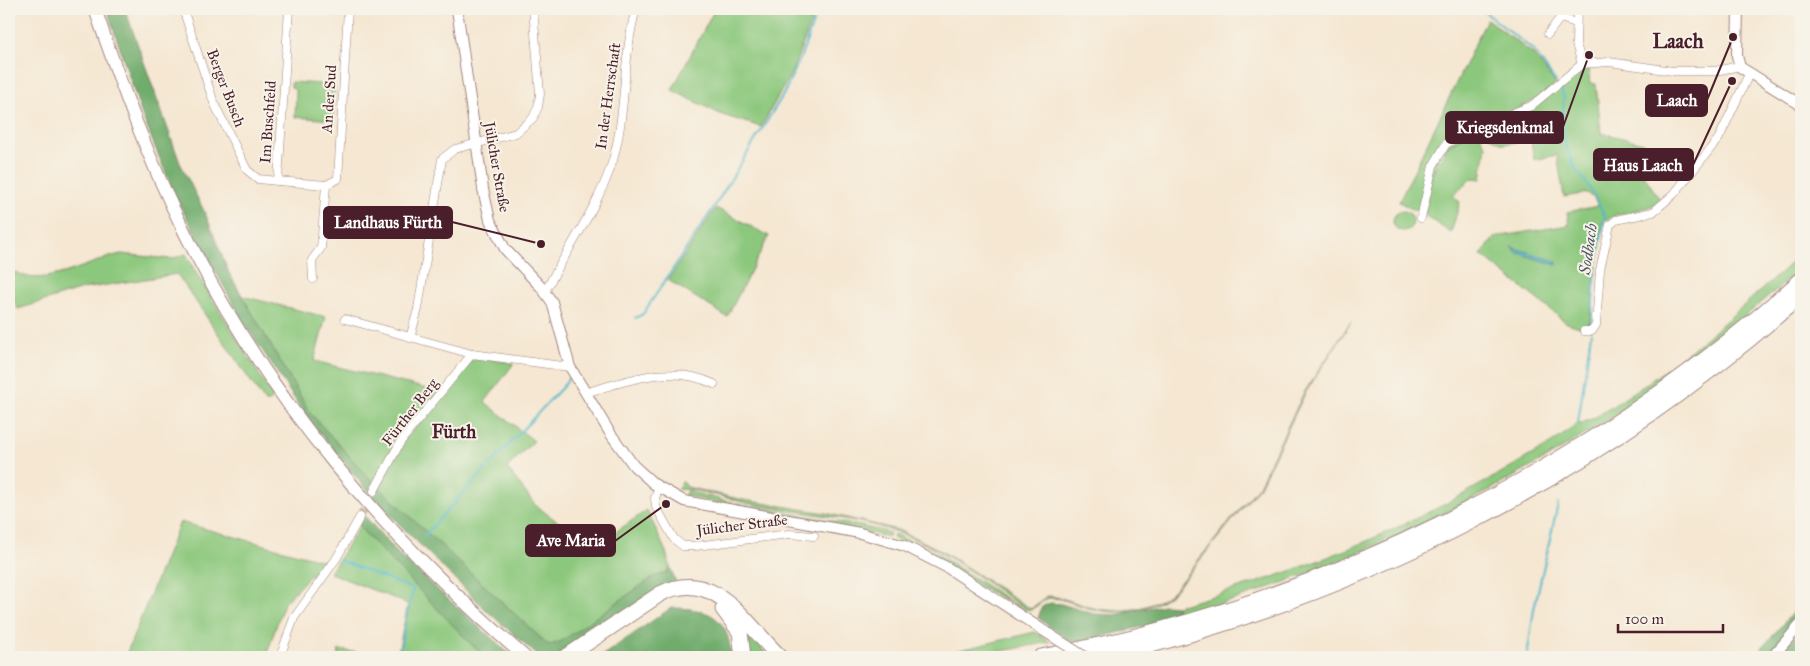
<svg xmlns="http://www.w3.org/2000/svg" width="1810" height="666" viewBox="0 0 1810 666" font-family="'IM FELL Great Primer',serif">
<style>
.green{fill:#8bc77c;stroke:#6a7354}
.forest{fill:#70ac6c;stroke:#5d664c}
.water{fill:#4eb8cb;stroke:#4c6c7b}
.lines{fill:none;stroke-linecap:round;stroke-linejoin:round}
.stream{stroke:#4eb8cb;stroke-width:2}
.minor-tunnel{stroke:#d3bfb1;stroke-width:8;stroke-dasharray:8 4;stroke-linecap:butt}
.minor-casing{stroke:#a0837e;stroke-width:9}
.tertiary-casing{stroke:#a0837e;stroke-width:12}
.primary-casing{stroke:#a0837e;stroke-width:14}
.motorway-casing{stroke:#a0837e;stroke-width:17}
.minor{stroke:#fff;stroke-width:8}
.tertiary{stroke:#fff;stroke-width:10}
.primary{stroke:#fff;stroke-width:12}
.motorway{stroke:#fff;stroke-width:15}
.tertiary-bridge-casing{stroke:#a0837e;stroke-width:12;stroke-linecap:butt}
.tertiary-bridge{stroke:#fff;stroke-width:10}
.labels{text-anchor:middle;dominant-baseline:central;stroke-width:4;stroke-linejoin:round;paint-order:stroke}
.street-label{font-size:15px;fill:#4a1f2b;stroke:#f7f3e8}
.water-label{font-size:16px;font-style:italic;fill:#4b5563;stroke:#f7f3e8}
.quarter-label{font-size:18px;font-weight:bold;fill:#4a1f2b;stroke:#f7f3e8}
.district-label{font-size:20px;font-weight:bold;fill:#4a1f2b;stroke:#f7f3e8}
.leader{fill:none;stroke:#4a1f2b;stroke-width:2}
.callout-dot{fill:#4a1f2b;stroke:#f7f3e8;stroke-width:2}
.callout{fill:#4a1f2b;stroke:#4a1f2b;stroke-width:2}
.callout-label{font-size:16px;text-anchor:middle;font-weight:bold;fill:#fff}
</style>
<rect width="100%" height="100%" fill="#f7f3e8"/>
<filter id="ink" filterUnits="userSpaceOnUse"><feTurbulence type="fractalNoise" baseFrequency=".02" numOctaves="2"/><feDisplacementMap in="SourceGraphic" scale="10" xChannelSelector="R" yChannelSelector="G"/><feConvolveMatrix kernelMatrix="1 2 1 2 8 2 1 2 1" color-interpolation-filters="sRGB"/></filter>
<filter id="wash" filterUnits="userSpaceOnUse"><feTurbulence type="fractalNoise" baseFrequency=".0096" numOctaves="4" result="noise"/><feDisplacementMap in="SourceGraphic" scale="20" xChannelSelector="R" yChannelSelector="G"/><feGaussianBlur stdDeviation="1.12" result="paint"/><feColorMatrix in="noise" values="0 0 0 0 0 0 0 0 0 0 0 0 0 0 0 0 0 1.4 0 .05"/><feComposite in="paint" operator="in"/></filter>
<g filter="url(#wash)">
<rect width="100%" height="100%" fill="#f5e7d2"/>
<g class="green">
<polygon points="715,9 816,9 792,72 761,127 722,115 672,90"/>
<polygon points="1487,19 1533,54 1556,84 1543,96 1441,148 1421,208 1416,211 1399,202"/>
<path d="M1588,68L1590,83L1596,84L1601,133L1644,143L1635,162L1661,201C1640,214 1621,209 1603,222L1589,327L1582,328L1567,323L1481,255L1495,237L1569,225L1567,212L1598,206L1593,196L1591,197L1588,193L1564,197L1557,155L1534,160L1531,140L1503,144L1486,134L1493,126L1535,107L1584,69Z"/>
<polygon points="291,82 335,85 333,120 295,117 296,91 291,87"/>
<polygon points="1473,131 1478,132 1486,146 1481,179 1472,178 1453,196 1460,202 1451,233 1427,217 1425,213 1431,177 1446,147"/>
<polygon points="716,208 769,236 727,317 668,280"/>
<circle cx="1403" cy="221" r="10"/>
<path d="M121,254L171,259L186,254L195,271L273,397L270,402H265L177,274L82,289L18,309L9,291V274L16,272C42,290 91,260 121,254Z"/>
<path d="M1801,254V269C1734,326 1667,383 1592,430C1462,513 1321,575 1174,619L1177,606C1294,575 1405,531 1509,468C1530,455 1558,442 1576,424C1592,422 1606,410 1619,402C1686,360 1743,306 1801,254Z"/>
<polygon points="242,296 326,317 314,361 440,392 398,439 373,482 310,413"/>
<path d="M1351,322L1305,393L1260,486L1176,589C1157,610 1120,616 1093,609C1078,606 1064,597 1048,598L1029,611C988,585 950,552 905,535C858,517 805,514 755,505C730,500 703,489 677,489L683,481L687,487L743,500L826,513L898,530L938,549L1031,609L1047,596C1063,597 1077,604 1093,608C1118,614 1156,609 1174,590L1259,486L1304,393Z"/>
<polygon points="475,357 514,363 485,402 534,441 507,468 535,505 593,548 647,510 666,552 670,567 667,573 655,576 562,641 551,645 547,644 379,488 406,438"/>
<polygon points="687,491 733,503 732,507 687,496 684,495"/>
<polygon points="736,504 860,526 890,533 889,537 736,507"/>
<polygon points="180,522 324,561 284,603 266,657 125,657"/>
<polygon points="359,527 472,645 486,657 397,657 408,604 330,573"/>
<polygon points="894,534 936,553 1025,611 893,538"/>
<polygon points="745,629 769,657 748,657"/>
<polygon points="1035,632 1050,642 971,657 931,657"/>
<polygon points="339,650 389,657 338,657"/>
</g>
<g class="forest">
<polygon points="107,9 125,9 180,163 205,213 229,273 310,413 373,482 547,644 551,645 562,641 655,576 667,573 670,567 676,582 556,657 537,655 486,610 376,501 306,416 241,318 176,198 142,115"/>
<polygon points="362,513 402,558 513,657 487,657 471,644 359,527"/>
<polygon points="1050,603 1061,604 1094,614 1115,615 1164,605 1177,606 1174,619 1092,639 1071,642 1038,618 1042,607"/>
<polygon points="1801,603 1801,619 1767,657 1754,657"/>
<path d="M671,608C708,608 729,616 731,657H600Z"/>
<polygon points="1801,630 1801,649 1794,657 1776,657"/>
</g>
<polygon class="water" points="1511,247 1556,261 1557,265 1518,253"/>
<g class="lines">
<g class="stream">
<polyline points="1481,9 1534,51 1556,82"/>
<polyline points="1560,88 1564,97 1562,123 1566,147 1575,168 1590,188 1605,216 1595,273 1591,326"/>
<polyline points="635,318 643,314 714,207 783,95 800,59 818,9"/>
<polyline points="1578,423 1591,333"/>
<polyline points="424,536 566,383 569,377"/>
<polyline points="339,560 413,589 398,657"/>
<polyline points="1527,657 1534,609 1558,504"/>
</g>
</g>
</g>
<g filter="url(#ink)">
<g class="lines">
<polyline class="minor-tunnel" points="360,517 374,491"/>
<g class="minor-casing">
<g id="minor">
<polyline points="183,9 214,103 247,170 258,179 278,181"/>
<polyline points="289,9 278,181 326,185 321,248 312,260 313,279"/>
<polyline points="1577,9 1576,44 1582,64"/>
<polyline points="1548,34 1560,18 1576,23"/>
<polyline points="326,185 338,179 348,9"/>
<polyline points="1421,218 1433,166 1446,144 1465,132 1531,106 1582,64 1609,62 1673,71 1715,71 1740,66"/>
<path d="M545,292C566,251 600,204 613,160C627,111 622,58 636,9"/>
<polyline points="345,319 472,354"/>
<polyline points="1584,331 1592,331 1596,325 1600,270 1610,225 1616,220 1653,212 1674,194 1719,138 1749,74"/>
<polyline points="410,338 418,309 442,159 455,149 516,133 533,118 538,107 540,94 533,9"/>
<path d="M585,393C630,380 669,363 714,384"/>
<polyline points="659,487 655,498 656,507 674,539 683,546 696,546 789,534 814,536"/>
<polyline points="374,491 401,441 472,354 570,367"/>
<polyline points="280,657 294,618 336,559 360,517"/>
</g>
</g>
<g class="tertiary-casing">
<g id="tertiary">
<polyline points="457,9 483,189 490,220 505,249 541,287 552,302 570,367 610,433 634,466 654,484 684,501 860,533 905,546 948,568 1041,629"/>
<polyline points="1738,9 1737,56 1740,67 1801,105"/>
<polyline points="1772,657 1801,624"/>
</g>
</g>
<g class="primary-casing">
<path id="primary" d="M95,9C121,85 149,161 185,233C268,401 384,535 525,657"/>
</g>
<g class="motorway-casing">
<g id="motorway">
<polyline points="723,609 740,632 743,657"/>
<path d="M566,657L660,594C715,565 747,626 780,657"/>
<path d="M1041,657C1324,604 1586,472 1801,280"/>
<path d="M1104,657C1363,595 1602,473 1801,295"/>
</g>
</g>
<use href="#minor" class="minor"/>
<use href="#tertiary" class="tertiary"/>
<use href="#primary" class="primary"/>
<use href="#motorway" class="motorway"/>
<g class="tertiary-bridge-casing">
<polyline id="tertiary-bridge" points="1041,629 1085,657"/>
</g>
<use href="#tertiary-bridge" class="tertiary-bridge"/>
</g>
</g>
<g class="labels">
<g class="street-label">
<text transform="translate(226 88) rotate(69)">Berger Busch</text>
<text transform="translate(608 96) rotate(-82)">In der Herrschaft</text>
<text transform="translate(329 99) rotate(-86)">An der Sud</text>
<text transform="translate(268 122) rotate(-86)">Im Buschfeld</text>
<text transform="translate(497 167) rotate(80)">Jülicher Straße</text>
<text transform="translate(410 412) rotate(-52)">Fürther Berg</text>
<text transform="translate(742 525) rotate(-7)">Jülicher Straße</text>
</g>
<g class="water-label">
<text transform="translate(1588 249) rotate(-82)">Sodbach</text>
</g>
<g class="quarter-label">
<text x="454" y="432">Fürth</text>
</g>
<g class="district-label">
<text x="1678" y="41">Laach</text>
</g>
</g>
<path class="leader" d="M1733 37L1707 100M1589 55L1563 127M1732 81L1693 165M541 244L452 222M666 504L615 541"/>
<g class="callout-dot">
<circle cx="1733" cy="37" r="5"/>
<circle cx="1589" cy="55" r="5"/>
<circle cx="1732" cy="81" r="5"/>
<circle cx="541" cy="244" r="5"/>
<circle cx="666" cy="504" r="5"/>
</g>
<g class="callout">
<rect x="1646" y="85" width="61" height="31" rx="5"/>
<rect x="1446" y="112" width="117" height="31" rx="5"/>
<rect x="1594" y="149" width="99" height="31" rx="5"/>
<rect x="324" y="207" width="128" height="31" rx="5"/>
<rect x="526" y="525" width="89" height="31" rx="5"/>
</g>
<g class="callout-label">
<text x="1677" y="106">Laach</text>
<text x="1505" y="133">Kriegsdenkmal</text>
<text x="1643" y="171">Haus Laach</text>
<text x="388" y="228">Landhaus Fürth</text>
<text x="571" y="546">Ave Maria</text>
</g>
<rect width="1810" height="666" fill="none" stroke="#f7f3e8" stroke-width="30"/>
<path d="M1618 624v8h105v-8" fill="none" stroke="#4a1f2b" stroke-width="2.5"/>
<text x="1625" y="624" font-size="15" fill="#4a1f2b" stroke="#f7f3e8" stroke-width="4" paint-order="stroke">100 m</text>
</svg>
